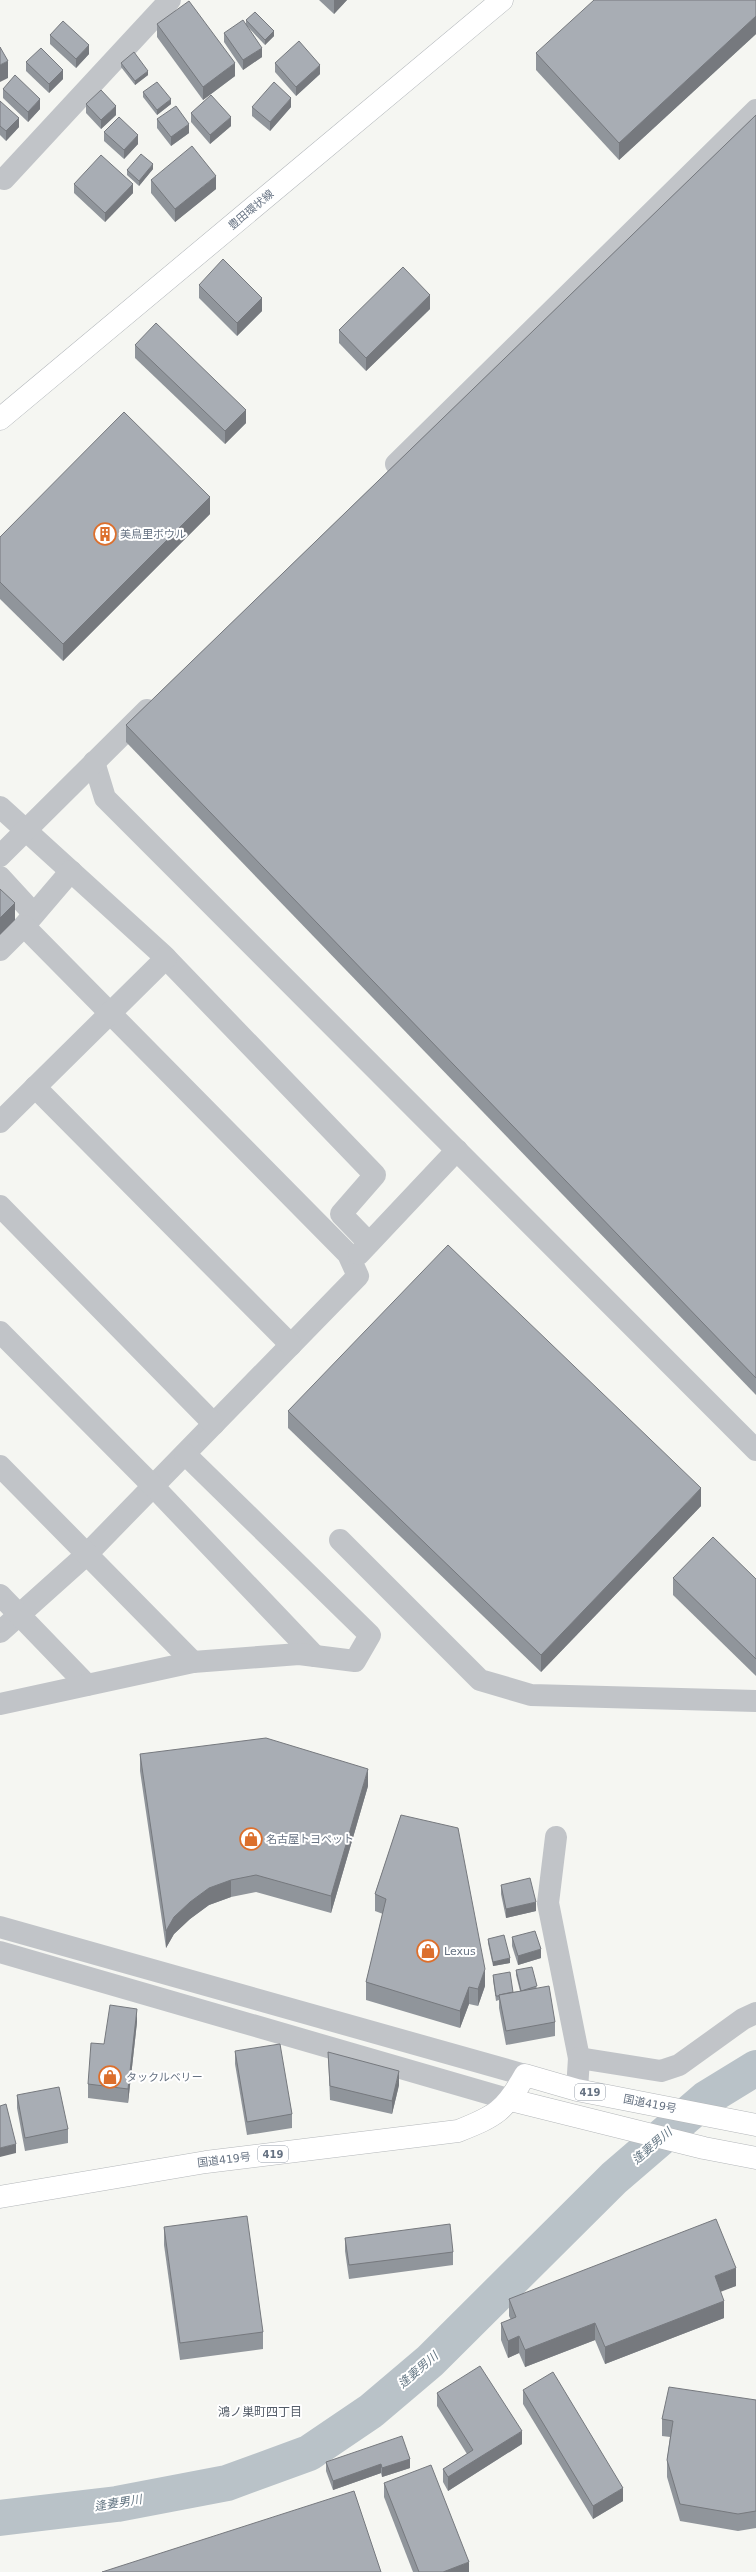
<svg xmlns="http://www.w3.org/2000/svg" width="756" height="2572" viewBox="0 0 756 2572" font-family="'DejaVu Sans','Noto Sans JP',sans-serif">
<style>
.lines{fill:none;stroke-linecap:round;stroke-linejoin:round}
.river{stroke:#b9c2c8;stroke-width:36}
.major-casing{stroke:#b2b6ba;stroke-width:23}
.highway-casing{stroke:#b4b7ba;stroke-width:23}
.minor{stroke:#c1c4c8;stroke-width:22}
.major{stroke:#fff;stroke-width:22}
.highway{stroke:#fff;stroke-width:22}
.wall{fill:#90959b}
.shaded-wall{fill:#76797e}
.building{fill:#a8adb4;stroke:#76797e}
.labels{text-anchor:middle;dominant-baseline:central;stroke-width:4;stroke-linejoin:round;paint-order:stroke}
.shield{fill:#fff;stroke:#949ca8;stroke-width:1}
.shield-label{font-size:10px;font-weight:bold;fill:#667282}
.street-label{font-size:11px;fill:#667282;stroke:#fff}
.poi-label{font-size:11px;fill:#667282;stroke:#fff;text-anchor:start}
.water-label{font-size:12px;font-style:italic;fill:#677986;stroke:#fff}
.neighbourhood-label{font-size:12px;fill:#535c68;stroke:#fff}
</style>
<rect width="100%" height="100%" fill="#f5f6f2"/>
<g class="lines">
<polyline class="river" points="0,2518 117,2504 227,2483 309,2453 371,2411 430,2361 614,2178 707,2098 756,2068"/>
<g class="major-casing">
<polyline id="major" points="0,419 502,0"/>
</g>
<g class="highway-casing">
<g id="highway">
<polyline points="511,2100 704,2148 756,2158"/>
<path d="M0,2197L206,2162L458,2131C496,2116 505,2111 525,2075L577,2090L756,2125"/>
</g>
</g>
<g class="minor">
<polyline points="4,179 170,0"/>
<polyline points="396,464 756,110"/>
<polyline points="94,762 105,798 756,1450"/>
<polyline points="0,807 163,955 375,1175 341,1214 369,1243"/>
<polyline points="0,856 147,710"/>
<polyline points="0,877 34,914"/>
<polyline points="24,926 71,871"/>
<polyline points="0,950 24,926 348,1254 358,1276 86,1555 0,1632"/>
<polyline points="35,1087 291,1345"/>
<polyline points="0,1122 166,958"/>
<polyline points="0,1206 214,1424"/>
<polyline points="359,1254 457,1150"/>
<polyline points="0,1332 153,1486 315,1656"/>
<polyline points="0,1466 193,1662"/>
<polyline points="340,1540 480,1680 531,1695 756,1701"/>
<polyline points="0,1595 87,1685"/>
<polyline points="0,1704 193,1662 299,1654 355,1661 370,1635 185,1454"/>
<polyline points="556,1837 548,1903 579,2058"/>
<polyline points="0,1927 525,2075"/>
<polyline points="0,1952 511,2100"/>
<polyline points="577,2090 579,2058 661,2071 679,2065 743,2019 756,2013"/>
</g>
<use href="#major" class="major"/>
<use href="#highway" class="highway"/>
</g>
<g class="wall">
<polygon points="319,0 347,0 334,14"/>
<polygon points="756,0 756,34 619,160 536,70 536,53"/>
<polygon points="246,20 274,36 265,45 246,25"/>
<polygon points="157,24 235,76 203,100 157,37"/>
<polygon points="224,33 262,57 243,70 224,42"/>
<polygon points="50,35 89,54 76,68 50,44"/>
<polygon points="26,62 63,79 49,93 26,71"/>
<polygon points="121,63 148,75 135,85 121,67"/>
<polygon points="275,63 320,74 296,96 275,72"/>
<polygon points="3,89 40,109 28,122 3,98"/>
<polygon points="143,92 171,104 157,115 143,97"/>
<polygon points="0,101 19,127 6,141 0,135"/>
<polygon points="86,104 116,115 101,129 86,113"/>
<polygon points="252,107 291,107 270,131 252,116"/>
<polygon points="191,113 231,126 210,144 191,122"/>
<polygon points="756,115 756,1395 126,742 126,725"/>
<polygon points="157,119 189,133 171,146 157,128"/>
<polygon points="104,132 138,144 124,159 104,141"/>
<polygon points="153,169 139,186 127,175 127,170"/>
<polygon points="151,180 216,189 175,222 151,193"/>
<polygon points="74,184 133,193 105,222 74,193"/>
<polygon points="199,285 262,311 237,336 199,298"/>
<polygon points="430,309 366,371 339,343 339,330"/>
<polygon points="135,345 246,423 225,444 135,358"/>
<polygon points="210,514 63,661 0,599 0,537"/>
<polygon points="288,1411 701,1506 541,1672 288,1428"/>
<polygon points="673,1578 756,1579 756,1676 673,1595"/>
<polygon points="140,1754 368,1786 331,1913 256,1892 231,1897 209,1905 190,1919 174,1934 166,1948 140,1771"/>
<polygon points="401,1815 485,1986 478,2006 469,2004 460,2028 366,2000 366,1982 383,1914 375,1911 375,1894"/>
<polygon points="501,1885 536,1911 506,1918 501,1894"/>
<polygon points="512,1937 541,1958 518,1965 512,1946"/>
<polygon points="488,1939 510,1963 493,1966 488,1943"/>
<polygon points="516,1970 537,1988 555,2022 555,2036 506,2045 499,2008 499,2000 496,2001 493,1980 493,1975 513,1992 520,1991 516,1975"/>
<polygon points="137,2022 128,2103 88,2098 88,2084 104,2044"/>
<polygon points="235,2051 292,2114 292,2128 247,2135 235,2064"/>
<polygon points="328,2052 399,2085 392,2114 330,2100"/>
<polygon points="17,2095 68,2129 68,2143 25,2151 17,2108"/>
<polygon points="164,2227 263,2332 263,2349 180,2360 164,2245"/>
<polygon points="345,2238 453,2252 453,2265 349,2279 345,2251"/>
<polygon points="736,2286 720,2291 724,2318 605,2364 595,2340 525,2367 519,2353 508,2358 501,2340 501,2323 511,2320 509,2316 509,2299"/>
<polygon points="523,2390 623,2501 593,2519 523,2404"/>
<polygon points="437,2393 522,2444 448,2491 443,2482 443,2469 467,2454 437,2406"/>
<polygon points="756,2400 756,2528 738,2531 680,2521 667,2477 667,2460 670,2437 662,2436 662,2419"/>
<polygon points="410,2459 410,2468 382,2477 381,2473 333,2490 326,2471 326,2462"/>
<polygon points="384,2483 469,2572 413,2572 384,2497"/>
</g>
<g class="shaded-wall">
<polygon points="334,0 347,0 334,14"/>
<polygon points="756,16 756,34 619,160 619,143"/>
<polygon points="274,31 274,36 265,45 265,40"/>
<polygon points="89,45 89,54 76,68 76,59"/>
<polygon points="262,48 262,57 243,70 243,60"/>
<polygon points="8,61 8,78 0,82 0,65"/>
<polygon points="235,63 235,76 203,100 203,87"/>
<polygon points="320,65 320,74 296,96 296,87"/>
<polygon points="63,70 63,79 49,93 49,84"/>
<polygon points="148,71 148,75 135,85 135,81"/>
<polygon points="291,98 291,107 270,131 270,122"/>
<polygon points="40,99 40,109 28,122 28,112"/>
<polygon points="171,99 171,104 157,115 157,110"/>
<polygon points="116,106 116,115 101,129 101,120"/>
<polygon points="231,117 231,126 210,144 210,135"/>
<polygon points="19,118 19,127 6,141 6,131"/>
<polygon points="189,124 189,133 171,146 171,137"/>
<polygon points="138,135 138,144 124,159 124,150"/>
<polygon points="153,164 153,169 139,186 139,181"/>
<polygon points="216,176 216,189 175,222 175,209"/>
<polygon points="133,184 133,193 105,222 105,213"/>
<polygon points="430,295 430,309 366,371 366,358"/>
<polygon points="262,298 262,311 237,336 237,323"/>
<polygon points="246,410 246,423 225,444 225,431"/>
<polygon points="210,497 210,514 63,661 63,644"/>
<polygon points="15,903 15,920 0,935 0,918"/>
<polygon points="701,1488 701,1506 541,1672 541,1655"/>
<polygon points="368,1769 368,1786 331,1913 331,1896"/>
<polygon points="231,1880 231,1897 209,1905 190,1919 174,1934 166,1948 166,1931 174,1917 190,1902 209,1888"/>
<polygon points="536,1902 536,1911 506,1918 506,1909"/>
<polygon points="541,1949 541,1958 518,1965 518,1956"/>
<polygon points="510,1958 510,1963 493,1966 493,1962"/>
<polygon points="485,1969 485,1986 478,2006 478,1989"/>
<polygon points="469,1987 469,2004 460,2028 460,2011"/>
<polygon points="137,2009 137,2022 128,2103 128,2089"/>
<polygon points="399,2071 399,2085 392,2114 392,2101"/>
<polygon points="16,2144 16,2153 0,2157 0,2148"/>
<polygon points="736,2268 736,2286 715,2294 715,2276"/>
<polygon points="724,2301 724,2318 605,2364 605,2347"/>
<polygon points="595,2323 595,2340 525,2367 525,2350"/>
<polygon points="519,2336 519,2353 508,2358 508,2341"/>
<polygon points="522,2431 522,2444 448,2491 448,2477"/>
<polygon points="410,2459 410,2468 382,2477 382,2468"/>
<polygon points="381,2464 381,2473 333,2490 333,2481"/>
<polygon points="623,2488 623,2501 593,2519 593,2506"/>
<polygon points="469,2562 469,2572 443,2572"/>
</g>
<g class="building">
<polygon points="594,0 756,0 756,16 619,143 536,53"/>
<polygon points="189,1 235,63 203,87 157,24"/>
<polygon points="255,12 274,31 265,40 246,20"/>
<polygon points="243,20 262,48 243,60 224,33"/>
<polygon points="63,21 89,45 76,59 50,35"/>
<polygon points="299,41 320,65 296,87 275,63"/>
<polygon points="0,47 8,61 0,65"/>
<polygon points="41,48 63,70 49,84 26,62"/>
<polygon points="134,52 148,71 135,81 121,63"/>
<polygon points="15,75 40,99 28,112 3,89"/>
<polygon points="157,82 171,99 157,110 143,92"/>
<polygon points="274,82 291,98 270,122 252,107"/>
<polygon points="101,90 116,106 101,120 86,104"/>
<polygon points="211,95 231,117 210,135 191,113"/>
<polygon points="0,101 19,118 6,131 0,126"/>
<polygon points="176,106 189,124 171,137 157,119"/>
<polygon points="756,115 756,1378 126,725"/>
<polygon points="119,117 138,135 124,150 104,132"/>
<polygon points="192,146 216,176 175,209 151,180"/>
<polygon points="141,154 153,164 139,181 127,170"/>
<polygon points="101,155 133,184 105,213 74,184"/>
<polygon points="223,259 262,298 237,323 199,285"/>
<polygon points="403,267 430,295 366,358 339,330"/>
<polygon points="156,323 246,410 225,431 135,345"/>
<polygon points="124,412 210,497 63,644 0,582 0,537"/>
<polygon points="0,889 15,903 0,918"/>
<polygon points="448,1245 701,1488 541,1655 288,1411"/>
<polygon points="713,1537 756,1579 756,1659 673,1578"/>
<polygon points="266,1738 368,1769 331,1896 256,1875 231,1880 209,1888 190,1902 174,1917 166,1931 140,1754"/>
<polygon points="401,1815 458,1828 485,1969 478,1989 469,1987 460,2011 366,1982 386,1899 375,1894"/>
<polygon points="530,1878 536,1902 506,1909 501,1885"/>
<polygon points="535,1931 541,1949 518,1956 512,1937"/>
<polygon points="504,1935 510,1958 493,1962 488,1939"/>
<polygon points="532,1967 537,1986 521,1991 516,1970"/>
<polygon points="510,1972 513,1992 499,1995 499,1996 496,1996 493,1975"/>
<polygon points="549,1986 555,2022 506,2031 499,1995"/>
<polygon points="110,2005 137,2009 128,2089 88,2084 91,2043 104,2044"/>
<polygon points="280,2044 292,2114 247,2122 235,2051"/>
<polygon points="328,2052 399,2071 392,2101 330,2086"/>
<polygon points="59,2087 68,2129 25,2138 17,2095"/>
<polygon points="6,2104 16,2144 0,2148 0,2106"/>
<polygon points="247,2216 263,2332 180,2343 164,2227"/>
<polygon points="716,2219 736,2268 715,2276 724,2301 605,2347 595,2323 525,2350 519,2336 508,2341 501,2323 516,2317 509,2299"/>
<polygon points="450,2224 453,2252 349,2265 345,2238"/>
<polygon points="480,2366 522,2431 448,2477 443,2469 473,2450 437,2393"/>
<polygon points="553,2372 623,2488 593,2506 523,2390"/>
<polygon points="669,2387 756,2400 756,2511 738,2514 680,2504 667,2460 673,2421 662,2419"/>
<polygon points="402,2436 410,2459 382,2468 381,2464 333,2481 326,2462"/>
<polygon points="431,2465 469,2562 443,2572 419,2572 384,2483"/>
<polygon points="354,2491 381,2572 102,2572"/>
</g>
<defs>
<g id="building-ring" transform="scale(1.15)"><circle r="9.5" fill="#fff" stroke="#dc6f2c" stroke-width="1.5"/><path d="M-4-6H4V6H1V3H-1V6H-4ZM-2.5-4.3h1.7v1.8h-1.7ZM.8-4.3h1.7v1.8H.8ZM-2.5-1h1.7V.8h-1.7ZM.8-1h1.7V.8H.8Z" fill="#dc6f2c"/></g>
<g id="shop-ring" transform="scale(1.15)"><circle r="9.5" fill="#fff" stroke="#dc6f2c" stroke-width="1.5"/><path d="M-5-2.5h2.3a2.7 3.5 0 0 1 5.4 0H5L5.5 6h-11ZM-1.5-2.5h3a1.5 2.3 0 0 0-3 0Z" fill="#dc6f2c"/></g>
</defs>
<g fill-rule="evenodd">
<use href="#building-ring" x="105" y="534"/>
<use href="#shop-ring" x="251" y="1839"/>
<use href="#shop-ring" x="428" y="1951"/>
<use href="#shop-ring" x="110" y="2077"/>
</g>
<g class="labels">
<g class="shield">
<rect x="575" y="2084" width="30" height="16" rx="3"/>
<rect x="258" y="2146" width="30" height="16" rx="3"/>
</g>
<g class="shield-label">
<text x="590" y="2092">419</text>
<text x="273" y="2154">419</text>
</g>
<g class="street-label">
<text transform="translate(251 210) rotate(-40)">豊田環状線</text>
<text transform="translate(650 2104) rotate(11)">国道419号</text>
<text transform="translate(224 2160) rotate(-7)">国道419号</text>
</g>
<g class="poi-label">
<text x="120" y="534">美鳥里ボウル</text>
<text x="266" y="1839">名古屋トヨペット</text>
<text x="444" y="1951">Lexus</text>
<text x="126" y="2077">タックルベリー</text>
</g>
<g class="water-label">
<text transform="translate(652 2146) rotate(-41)">逢妻男川</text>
<text transform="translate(418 2370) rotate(-41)">逢妻男川</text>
<text transform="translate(118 2503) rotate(-9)">逢妻男川</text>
</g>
<g class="neighbourhood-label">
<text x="260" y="2412">鴻ノ巣町四丁目</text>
</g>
</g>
</svg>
